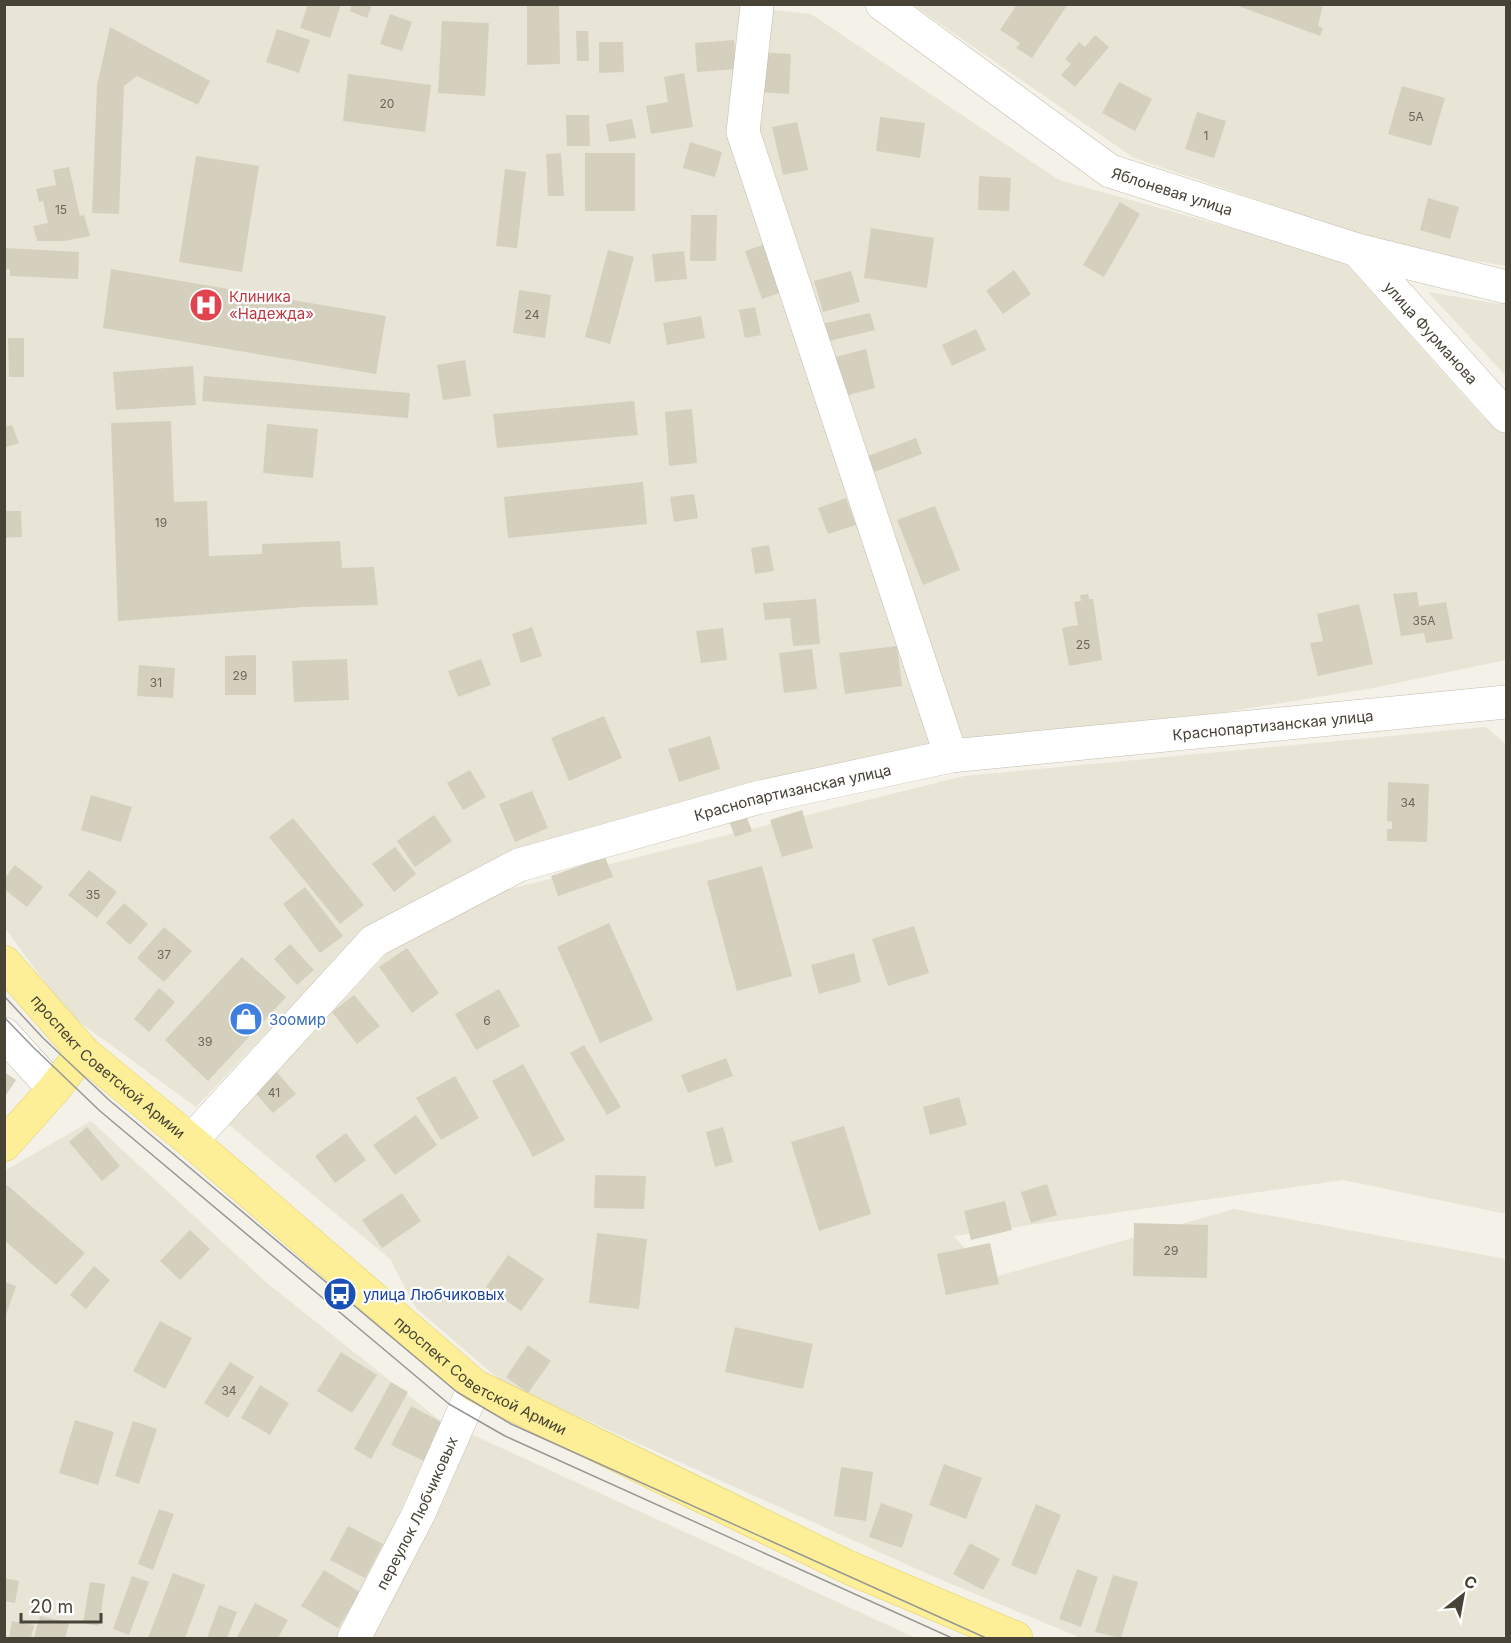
<svg xmlns="http://www.w3.org/2000/svg" width="1511" height="1643" viewBox="0 0 1511 1643" font-family="Inter,sans-serif">
<style>
.residential{fill:#e8e5d6}
.building{fill:#d5cfbd}
.lines{fill:none;stroke-linecap:round;stroke-linejoin:round}
.minor-casing{stroke:#c2bead;stroke-width:34}
.major-casing{stroke:#e3cf66;stroke-width:34}
.minor{stroke:#fff;stroke-width:33}
.major{stroke:#fdef97;stroke-width:33}
.tram{stroke:#979797;stroke-width:1.5}
.labels{text-anchor:middle;dominant-baseline:central;stroke-width:4.5;stroke-linejoin:round;paint-order:stroke}
.number-label{font-size:12px;fill:#6a6658}
.street-label{font-size:15px;fill:#474336;stroke:#fff}
.health-label{font-size:15px;fill:#be3a42;stroke:#fff;text-anchor:start}
.shop-label{font-size:15px;fill:#366cbe;stroke:#fff;text-anchor:start}
.transit-label{font-size:15px;fill:#164399;stroke:#fff;text-anchor:start}
</style>
<rect width="100%" height="100%" fill="#f4f2e8"/>
<g class="residential">
<polygon points="717,4 811,14 1059,180 1342,259 1482,416 1506,434 1506,660 1368,689 951,756 504,859 366,928 196,1107 67,1013 5,928 4,5"/>
<polygon points="913,5 1506,5 1506,266 1400,248 1134,158"/>
<polygon points="1428,292 1506,305 1506,376"/>
<polygon points="1486,727 1506,744 1506,1214 1343,1180 954,1236 991,1278 1234,1209 1506,1259 1506,1638 1081,1638 930,1575 502,1382 416,1308 390,1259 228,1124 389,951 498,892 964,776"/>
<polygon points="91,1121 267,1283 442,1422 341,1638 5,1638 4,1171"/>
<polygon points="471,1434 916,1638 371,1638"/>
</g>
<g class="building">
<polygon points="308,4 341,4 330,38 300,28"/>
<polygon points="352,4 372,4 367,18 350,11"/>
<polygon points="527,4 559,4 560,64 527,65"/>
<polygon points="1017,4 1068,4 1032,58 1016,48 1020,43 1000,30"/>
<polygon points="1233,4 1323,4 1318,26 1323,28 1320,36"/>
<polygon points="390,14 412,22 402,51 380,44"/>
<polygon points="442,21 489,23 485,96 438,93"/>
<polygon points="110,27 210,81 198,105 137,76 124,86 119,214 92,213 97,85"/>
<polygon points="277,29 310,40 299,73 266,62"/>
<polygon points="576,31 588,31 589,61 577,61"/>
<polygon points="1095,35 1109,47 1075,87 1061,75 1071,64 1065,59 1079,42 1085,47"/>
<polygon points="734,40 736,69 697,72 695,43"/>
<polygon points="599,42 623,42 624,72 599,73"/>
<polygon points="760,52 791,54 789,94 758,92"/>
<polygon points="684,73 693,127 651,134 646,106 668,102 664,77"/>
<polygon points="348,74 431,85 425,132 343,121"/>
<polygon points="1119,82 1152,99 1135,131 1102,113"/>
<polygon points="1402,86 1445,98 1431,146 1388,134"/>
<polygon points="1197,112 1226,121 1214,158 1185,149"/>
<polygon points="566,115 589,115 590,146 567,146"/>
<polygon points="880,117 925,123 920,158 876,151"/>
<polygon points="632,119 636,138 609,142 606,124"/>
<polygon points="797,122 808,170 783,175 772,127"/>
<polygon points="690,142 722,152 715,177 683,168"/>
<polygon points="561,153 564,196 548,196 546,154"/>
<rect x="585" y="153" width="50" height="58"/>
<polygon points="196,156 259,166 242,272 179,262"/>
<polygon points="69,167 80,216 84,215 90,236 64,241 37,241 33,226 48,223 43,201 39,202 36,189 56,185 53,170"/>
<polygon points="505,169 526,172 517,248 496,246"/>
<polygon points="979,176 1011,178 1009,211 978,210"/>
<polygon points="1428,198 1459,207 1450,239 1420,230"/>
<polygon points="1120,202 1140,214 1104,277 1083,265"/>
<polygon points="691,215 717,215 716,261 690,261"/>
<polygon points="871,228 934,238 927,288 864,278"/>
<polygon points="768,243 785,291 762,299 745,251"/>
<polygon points="4,248 79,252 78,279 10,276 10,269 4,269"/>
<polygon points="608,250 634,257 610,344 585,337"/>
<polygon points="684,251 687,279 655,282 652,254"/>
<polygon points="111,269 386,316 376,374 103,328"/>
<polygon points="1014,270 1031,294 1003,314 986,291"/>
<polygon points="851,271 860,302 823,312 814,281"/>
<polygon points="519,290 551,295 545,338 513,333"/>
<polygon points="755,307 761,335 745,338 739,310"/>
<polygon points="870,313 875,330 821,343 817,325"/>
<polygon points="701,316 705,338 667,345 663,323"/>
<polygon points="976,329 986,350 952,366 942,345"/>
<polygon points="8,338 24,338 24,377 9,377"/>
<polygon points="866,349 875,388 845,396 835,357"/>
<polygon points="465,360 471,396 443,400 437,365"/>
<polygon points="193,366 196,405 116,410 113,372"/>
<polygon points="204,376 410,393 408,418 202,401"/>
<polygon points="634,401 638,435 497,448 493,414"/>
<polygon points="692,409 697,463 669,466 665,412"/>
<polygon points="171,421 174,502 207,501 209,556 262,554 262,544 340,541 342,568 374,567 378,605 304,607 118,621 111,423"/>
<polygon points="267,424 318,429 313,478 263,473"/>
<polygon points="12,425 19,443 4,448 4,427"/>
<polygon points="916,438 922,454 869,474 863,458"/>
<polygon points="643,482 647,524 508,538 504,497"/>
<polygon points="694,494 698,518 674,522 670,497"/>
<polygon points="846,498 856,525 828,534 818,508"/>
<polygon points="935,506 960,570 923,585 897,520"/>
<polygon points="4,511 21,511 22,537 4,538"/>
<polygon points="769,545 774,571 755,574 751,548"/>
<polygon points="1417,592 1419,606 1446,602 1453,639 1426,643 1424,633 1401,636 1393,594"/>
<polygon points="1088,594 1089,599 1093,599 1102,660 1069,666 1062,628 1078,625 1074,602 1081,601 1080,595"/>
<polygon points="816,599 820,644 793,646 790,618 765,620 763,603"/>
<polygon points="1359,604 1373,664 1318,676 1310,643 1323,641 1317,614"/>
<polygon points="532,627 542,656 521,663 512,634"/>
<polygon points="723,628 727,660 701,663 696,631"/>
<polygon points="897,646 902,686 845,694 839,653"/>
<polygon points="812,649 817,689 784,693 779,653"/>
<polygon points="256,655 256,695 225,695 225,656"/>
<polygon points="347,659 349,700 294,702 292,661"/>
<polygon points="481,659 491,685 458,697 448,671"/>
<polygon points="139,665 175,668 173,698 137,696"/>
<polygon points="604,716 622,758 569,781 551,738"/>
<polygon points="710,736 720,769 679,782 668,749"/>
<polygon points="470,770 486,797 463,810 447,783"/>
<polygon points="1388,782 1429,784 1427,842 1387,841 1387,829 1392,829 1392,822 1387,821"/>
<polygon points="532,791 548,828 515,842 499,804"/>
<polygon points="91,795 132,807 121,842 81,830"/>
<polygon points="802,810 813,848 782,857 770,820"/>
<polygon points="745,812 752,831 735,837 728,818"/>
<polygon points="434,815 452,841 415,867 397,841"/>
<polygon points="293,818 364,905 340,924 269,837"/>
<polygon points="395,847 416,874 394,892 372,864"/>
<polygon points="605,857 613,877 558,896 551,876"/>
<polygon points="15,865 43,887 27,907 4,889 4,879"/>
<polygon points="762,866 792,976 737,991 707,881"/>
<polygon points="89,870 117,892 97,918 68,895"/>
<polygon points="305,887 343,936 320,953 283,904"/>
<polygon points="124,903 148,924 130,945 106,923"/>
<polygon points="609,923 653,1020 600,1043 557,947"/>
<polygon points="914,926 929,973 888,986 872,939"/>
<polygon points="164,927 192,951 164,982 137,958"/>
<polygon points="290,944 314,970 297,985 274,959"/>
<polygon points="407,948 439,993 412,1013 379,967"/>
<polygon points="854,953 861,982 819,994 811,965"/>
<polygon points="242,957 286,997 208,1081 165,1040"/>
<polygon points="159,988 175,1002 149,1032 134,1019"/>
<polygon points="499,989 520,1026 476,1050 455,1014"/>
<polygon points="354,995 380,1026 357,1044 332,1012"/>
<polygon points="584,1045 621,1107 607,1115 570,1053"/>
<polygon points="726,1058 733,1076 688,1093 681,1075"/>
<polygon points="523,1064 565,1140 533,1157 492,1081"/>
<polygon points="275,1070 296,1094 273,1113 252,1089"/>
<polygon points="4,1072 16,1080 4,1098"/>
<polygon points="455,1076 479,1118 441,1140 416,1098"/>
<polygon points="959,1097 967,1125 930,1135 923,1107"/>
<polygon points="416,1115 437,1145 395,1175 373,1145"/>
<polygon points="844,1126 871,1214 819,1231 791,1142"/>
<polygon points="87,1127 120,1166 102,1181 69,1142"/>
<polygon points="723,1127 733,1162 715,1167 706,1132"/>
<polygon points="346,1133 366,1160 335,1183 315,1156"/>
<polygon points="595,1175 646,1176 644,1209 594,1208"/>
<polygon points="1047,1184 1057,1215 1031,1223 1021,1192"/>
<polygon points="7,1185 85,1253 56,1285 4,1240 4,1188"/>
<polygon points="402,1193 421,1221 382,1248 362,1220"/>
<polygon points="1005,1201 1012,1230 971,1240 964,1211"/>
<polygon points="1134,1223 1208,1225 1207,1278 1133,1276"/>
<polygon points="190,1230 210,1249 180,1280 160,1261"/>
<polygon points="597,1233 647,1239 639,1309 589,1303"/>
<polygon points="990,1243 999,1284 946,1295 937,1254"/>
<polygon points="508,1255 544,1279 521,1311 486,1287"/>
<polygon points="94,1266 110,1280 86,1309 70,1295"/>
<polygon points="4,1282 16,1286 5,1318 4,1318"/>
<polygon points="160,1321 192,1338 165,1389 133,1371"/>
<polygon points="735,1327 813,1344 803,1389 725,1372"/>
<polygon points="528,1345 551,1361 528,1393 506,1377"/>
<polygon points="341,1352 377,1375 352,1413 317,1391"/>
<polygon points="230,1362 254,1377 228,1418 204,1403"/>
<polygon points="391,1382 408,1392 371,1459 354,1449"/>
<polygon points="260,1385 289,1403 270,1435 241,1418"/>
<polygon points="411,1406 443,1423 424,1461 391,1445"/>
<polygon points="75,1420 114,1432 98,1485 59,1473"/>
<polygon points="133,1421 157,1429 139,1484 115,1476"/>
<polygon points="944,1464 982,1478 966,1519 929,1505"/>
<polygon points="841,1467 873,1472 866,1521 834,1516"/>
<polygon points="881,1503 913,1514 902,1548 869,1537"/>
<polygon points="1036,1504 1061,1515 1036,1575 1011,1565"/>
<polygon points="159,1509 174,1514 153,1570 138,1564"/>
<polygon points="348,1526 383,1544 365,1578 330,1560"/>
<polygon points="970,1543 1000,1559 983,1590 953,1574"/>
<polygon points="1077,1569 1098,1577 1081,1627 1059,1619"/>
<polygon points="324,1570 360,1592 338,1628 301,1606"/>
<polygon points="173,1573 205,1585 185,1638 148,1638"/>
<polygon points="1113,1575 1138,1582 1121,1638 1095,1632"/>
<polygon points="132,1576 149,1582 129,1635 113,1629"/>
<polygon points="4,1578 19,1581 15,1603 4,1601"/>
<polygon points="90,1582 105,1584 99,1626 83,1623"/>
<polygon points="255,1603 288,1620 278,1638 237,1637"/>
<polygon points="219,1605 237,1612 227,1638 207,1638"/>
<polygon points="40,1616 69,1623 65,1638 34,1638"/>
<polygon points="12,1621 34,1625 31,1638 9,1638"/>
</g>
<g class="lines">
<g class="minor-casing">
<g id="minor">
<path id="s1" d="M882,4L1110,171L1357,250L1506,287"/>
<polyline points="757,6 743,132 951,756"/>
<path id="s2" d="M1357,250L1506,416"/>
<polyline points="4,1034 54,1089"/>
<path id="s3" d="M191,1141L374,941L519,865L760,797L951,756L1506,702"/>
<path id="s4" d="M354,1638L419,1513L475,1386"/>
</g>
</g>
<g class="major-casing">
<g id="major">
<path id="s5" d="M4,962L83,1052L191,1141L475,1386L850,1568L1016,1638"/>
<polyline points="4,1145 54,1089 83,1052"/>
</g>
</g>
<use href="#minor" class="minor"/>
<use href="#major" class="major"/>
<g class="tram">
<polyline points="4,996 43,1038 109,1100 457,1392 511,1424 986,1638"/>
<polyline points="4,1017 33,1047 100,1111 449,1404 505,1436 952,1638"/>
</g>
</g>
<defs>
<g id="hospital-disc" transform="scale(1.725)"><circle r="9.5" fill="#e0444e" stroke="#fff"/><path d="M-5-5h3v3.5h4V-5h3V5h-3V1.5h-4V5h-3Z" fill="#fff"/></g>
<g id="shop-disc" transform="scale(1.725)"><circle r="9.5" fill="#3f7fe0" stroke="#fff"/><path d="M-5-2.5h2.3a2.7 3.5 0 0 1 5.4 0H5L5.5 6h-11ZM-1.5-2.5h3a1.5 2.3 0 0 0-3 0Z" fill="#fff"/></g>
<g id="bus-disc" transform="scale(1.725)"><circle r="9.5" fill="#1a4fb4" stroke="#fff"/><path d="M-5-6H5V4H4V6H2V4H-2V6H-4V4H-5ZM-3.5-4V0h7V-4ZM-3.5 1.2v1.5H-2V1.2ZM2 1.2v1.5H3.5V1.2Z" fill="#fff"/></g>
</defs>
<g fill-rule="evenodd">
<use href="#hospital-disc" x="206" y="305"/>
<use href="#shop-disc" x="246" y="1019"/>
<use href="#bus-disc" x="340" y="1294"/>
</g>
<g class="labels">
<g class="number-label">
<text x="387" y="103">20</text>
<text x="1416" y="116">5А</text>
<text x="1206" y="135">1</text>
<text x="61" y="209">15</text>
<text x="532" y="314">24</text>
<text x="161" y="522">19</text>
<text x="1424" y="620">35А</text>
<text x="1083" y="644">25</text>
<text x="240" y="675">29</text>
<text x="156" y="682">31</text>
<text x="1408" y="802">34</text>
<text x="93" y="894">35</text>
<text x="164" y="954">37</text>
<text x="487" y="1020">6</text>
<text x="205" y="1041">39</text>
<text x="274" y="1092">41</text>
<text x="1171" y="1250">29</text>
<text x="229" y="1390">34</text>
</g>
<g class="street-label">
<text stroke="none"><textPath href="#s1" startOffset="348">Яблоневая улица</textPath></text>
<text stroke="none"><textPath href="#s2" startOffset="111">улица Фурманова</textPath></text>
<text stroke="none"><textPath href="#s3" startOffset="1204">Краснопартизанская улица</textPath></text>
<text stroke="none"><textPath href="#s3" startOffset="718">Краснопартизанская улица</textPath></text>
<text stroke="none"><textPath href="#s5" startOffset="148">проспект Советской Армии</textPath></text>
<text stroke="none"><textPath href="#s5" startOffset="634">проспект Советской Армии</textPath></text>
<text stroke="none"><textPath href="#s4" startOffset="140">переулок Любчиковых</textPath></text>
</g>
<g class="health-label">
<text x="229" y="296">Клиника<tspan x="229" dy="17">«Надежда»</tspan></text>
</g>
<g class="shop-label">
<text x="269" y="1019">Зоомир</text>
</g>
<g class="transit-label">
<text x="363" y="1294">улица Любчиковых</text>
</g>
</g>
<rect width="1511" height="1643" fill="none" stroke="#474336" stroke-width="12"/>
<g transform="translate(1463 1595) rotate(31)" stroke="#ffffff" stroke-width="4.5" paint-order="stroke">
<path d="M0-4.5L10 22L0 15L-10 22Z" fill="#474336"/>
<text y="-9" font-size="16" font-weight="bold" text-anchor="middle" fill="#474336">С</text>
</g>
<path d="M21 1613v9h80v-9" fill="none" stroke="#474336" stroke-width="3"/>
<text x="30" y="1613" font-size="18" fill="#474336" stroke="#ffffff" stroke-width="4.5" paint-order="stroke">20 m</text>
</svg>
